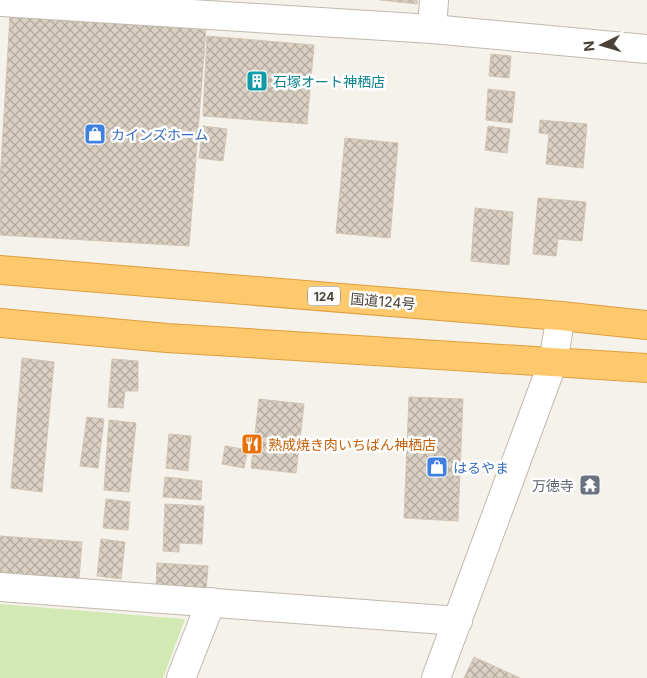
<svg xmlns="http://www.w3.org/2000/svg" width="647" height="678" viewBox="0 0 647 678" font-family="Inter,'Noto Sans JP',sans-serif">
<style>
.green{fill:#d3e9b4}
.building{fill:url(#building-cross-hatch);stroke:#d2c5b3}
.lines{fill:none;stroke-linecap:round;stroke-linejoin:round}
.minor-casing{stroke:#c1b9ad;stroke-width:30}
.highway-casing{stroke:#df9e3b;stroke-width:30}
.minor{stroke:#fff;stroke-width:28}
.highway{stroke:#fec96d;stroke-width:28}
.labels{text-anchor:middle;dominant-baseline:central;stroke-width:5;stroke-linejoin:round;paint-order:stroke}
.shield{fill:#fff;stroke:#807b74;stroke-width:1}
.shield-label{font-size:12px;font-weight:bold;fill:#4a4238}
.culture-label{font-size:14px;fill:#0d838f;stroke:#fff;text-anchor:start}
.shop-label{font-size:14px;fill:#366cbe;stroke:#fff;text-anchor:start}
.street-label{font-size:14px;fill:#4a4238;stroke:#fff}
.food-label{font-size:14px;fill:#c56008;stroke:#fff;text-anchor:start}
.worship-label{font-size:14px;fill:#5b616d;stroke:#fff;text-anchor:end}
</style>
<defs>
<pattern id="building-cross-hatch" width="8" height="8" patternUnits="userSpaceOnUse" patternTransform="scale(1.25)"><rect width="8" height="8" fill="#dad0c3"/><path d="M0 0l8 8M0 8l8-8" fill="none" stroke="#b3aa9f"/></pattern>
</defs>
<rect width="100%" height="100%" fill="#f5f2eb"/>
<polygon class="green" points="0,604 185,619 163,678 0,678"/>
<g class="building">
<polygon points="380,0 417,0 417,4"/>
<polygon points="10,16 83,20 206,29 189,246 0,235 0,181"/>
<polygon points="207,36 314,45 307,124 203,116"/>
<polygon points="491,54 511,56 509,78 489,76"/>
<polygon points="488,89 515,92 512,123 486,120"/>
<polygon points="540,120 587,124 583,168 546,164 549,134 539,133"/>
<polygon points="203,126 227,129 223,161 199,158"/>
<polygon points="488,126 510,129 507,153 485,150"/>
<polygon points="345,138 398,143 390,238 336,233"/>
<polygon points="538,198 586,202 582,241 558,239 556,256 533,254"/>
<polygon points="475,208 513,212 509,265 471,261"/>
<polygon points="22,358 54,362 42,492 11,488"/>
<polygon points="112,359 138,361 138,391 125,391 123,408 108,407"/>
<polygon points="409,397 463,399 458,521 404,518"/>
<polygon points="259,399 304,404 296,473 251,468"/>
<polygon points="87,417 104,419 98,468 80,466"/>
<polygon points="109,420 136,423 129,492 104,490"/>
<polygon points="169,434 191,436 188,471 166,468"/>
<polygon points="225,446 248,450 244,468 222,464"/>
<polygon points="165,477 202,481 201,500 163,497"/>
<polygon points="106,499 130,502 128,530 103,528"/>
<polygon points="165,504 204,506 202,544 179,543 179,552 163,551"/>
<polygon points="0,536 82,542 79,579 0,573"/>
<polygon points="101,539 125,542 121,579 97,576"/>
<polygon points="157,563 208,566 206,591 156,588"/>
<polygon points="474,657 520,678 464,678"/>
</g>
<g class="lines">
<g class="minor-casing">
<g id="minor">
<polyline points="0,2 432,29 647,49"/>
<polyline points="432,29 434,0"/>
<polyline points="0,587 458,621"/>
<polyline points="181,678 211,602"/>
<polyline points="436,678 553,362 561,316"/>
</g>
</g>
<g class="highway-casing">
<g id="highway">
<polyline points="0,270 561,316 647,325"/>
<polyline points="0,323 167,338 647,368"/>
</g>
</g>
<use href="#minor" class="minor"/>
<use href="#highway" class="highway"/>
</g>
<defs>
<g id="building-square" transform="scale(1.125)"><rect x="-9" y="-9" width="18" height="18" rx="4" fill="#0f9aa8" stroke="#fff"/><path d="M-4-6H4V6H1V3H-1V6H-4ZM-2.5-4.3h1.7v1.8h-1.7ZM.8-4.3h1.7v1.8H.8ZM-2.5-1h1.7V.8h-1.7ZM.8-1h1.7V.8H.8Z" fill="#fff"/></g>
<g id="shop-square" transform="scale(1.125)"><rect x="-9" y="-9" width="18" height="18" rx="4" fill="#3f7fe0" stroke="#fff"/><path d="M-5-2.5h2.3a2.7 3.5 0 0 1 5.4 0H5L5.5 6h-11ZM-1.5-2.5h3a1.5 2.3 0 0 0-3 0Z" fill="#fff"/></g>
<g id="restaurant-square" transform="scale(1.125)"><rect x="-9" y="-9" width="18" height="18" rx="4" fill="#e8710a" stroke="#fff"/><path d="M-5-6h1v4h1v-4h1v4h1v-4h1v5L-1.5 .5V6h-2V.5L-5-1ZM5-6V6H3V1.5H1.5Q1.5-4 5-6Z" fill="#fff"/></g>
<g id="temple-square" transform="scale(1.125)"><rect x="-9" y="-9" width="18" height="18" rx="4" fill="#6b7280" stroke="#fff"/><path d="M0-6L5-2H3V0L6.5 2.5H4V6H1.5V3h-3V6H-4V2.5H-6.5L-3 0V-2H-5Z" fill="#fff"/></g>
</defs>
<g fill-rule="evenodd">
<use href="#building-square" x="257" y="81"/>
<use href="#shop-square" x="95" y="134"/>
<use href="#restaurant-square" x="252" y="444"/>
<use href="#shop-square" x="437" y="467"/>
<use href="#temple-square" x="590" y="485"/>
</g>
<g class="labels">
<rect class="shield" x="308" y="286.5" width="32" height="19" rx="4"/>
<g class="shield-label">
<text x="324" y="296">124</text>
</g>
<g class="culture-label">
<text x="273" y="81">石塚オート神栖店</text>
</g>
<g class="shop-label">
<text x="111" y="134">カインズホーム</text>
<text x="453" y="467">はるやま</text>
</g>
<g class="street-label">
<text transform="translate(383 301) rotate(5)">国道124号</text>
</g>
<g class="food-label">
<text x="268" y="444">熟成焼き肉いちばん神栖店</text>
</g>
<g class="worship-label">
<text x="574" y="485">万徳寺</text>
</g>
</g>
<g transform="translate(602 45) rotate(265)" stroke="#ffffff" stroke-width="4" paint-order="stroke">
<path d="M0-4L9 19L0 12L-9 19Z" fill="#4a4238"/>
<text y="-8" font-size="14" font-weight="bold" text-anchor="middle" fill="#4a4238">N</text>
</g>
</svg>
